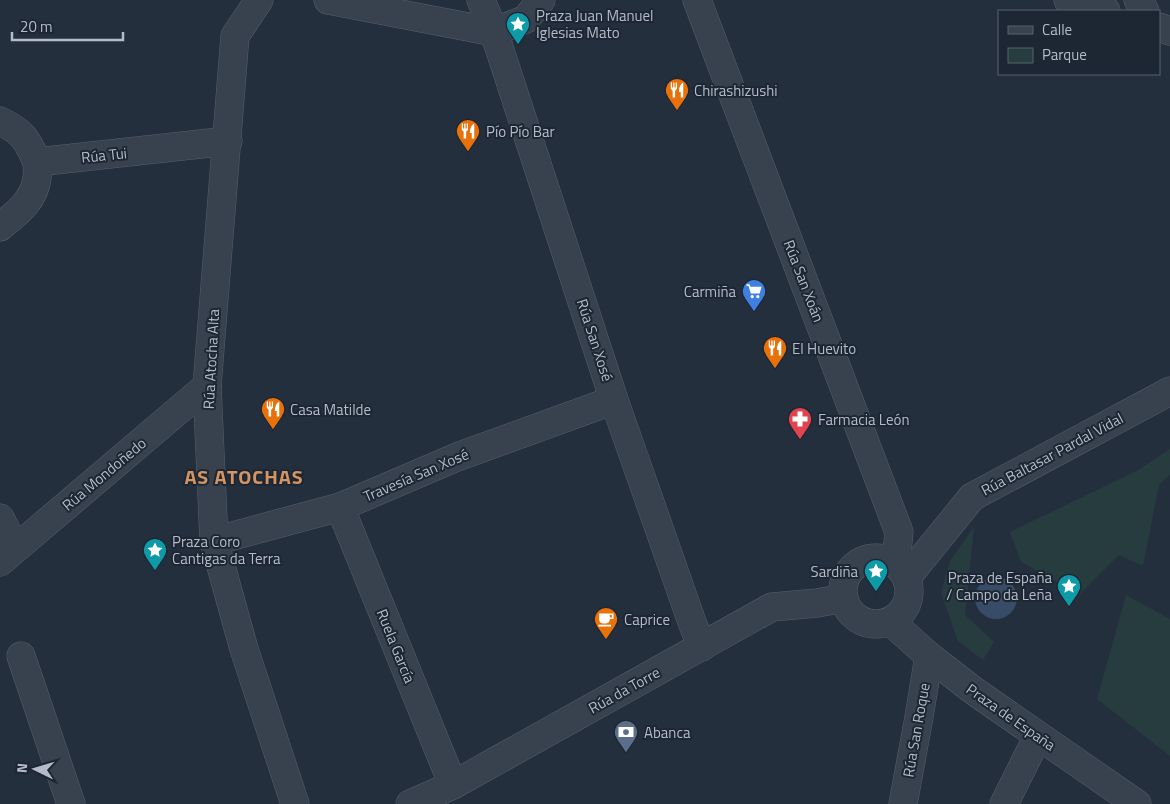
<svg xmlns="http://www.w3.org/2000/svg" width="1170" height="804" viewBox="0 0 1170 804" font-family="'Titillium Web',sans-serif">
<style>
.green{fill:#263c3f}
.water{fill:#394c67}
.lines{fill:none;stroke-linecap:round;stroke-linejoin:round}
.street-casing{stroke:#565f6c;stroke-width:29}
.street{stroke:#38414e;stroke-width:28}
.labels{text-anchor:middle;dominant-baseline:central;stroke-width:4;stroke-linejoin:round;paint-order:stroke}
.poi-label{font-size:15px;fill:#b4bcc9;stroke:#1d2633;text-anchor:start}
.street-label{font-size:15px;fill:#b4bcc9;stroke:#1d2633}
.district-label{font-size:20px;font-weight:bold;letter-spacing:1px;fill:#d59563;stroke:#1d2633}
</style>
<rect width="100%" height="100%" fill="#242f3e"/>
<g class="green">
<polygon points="1170,449 1170,475 1159,485 1143,566 1119,555 1080,594 1021,562 1010,532 1138,470"/>
<polygon points="974,527 965,615 994,642 983,660 958,641 941,593 950,561"/>
<polygon points="1126,595 1170,619 1170,756 1097,699"/>
</g>
<circle class="water" cx="996" cy="598" r="21"/>
<g class="lines">
<g class="street-casing">
<g id="street">
<polyline points="259,0 235,36 207,386 214,541 244,649 295,804"/>
<polyline points="328,0 494,32"/>
<polyline points="481,0 494,32 614,400 693,625 702,647"/>
<polyline points="697,0 899,532 896,563"/>
<polyline points="1068,0 1106,11"/>
<polyline points="1138,0 1145,11"/>
<polyline points="1159,27 1170,31"/>
<polyline points="494,32 526,19 541,0"/>
<path d="M0,121C23,132 27,139 37,162L228,141"/>
<path d="M0,227C17,213 34,201 37,178C38,173 37,167 37,162"/>
<polyline points="340,507 453,785"/>
<polyline points="0,518 15,548"/>
<polyline points="214,541 340,507 457,457 614,400"/>
<circle cx="876" cy="591" r="33"/>
<polyline points="0,562 207,386"/>
<polyline points="907,577 972,497 1170,391"/>
<polyline points="891,622 929,656 974,691 1137,804"/>
<polyline points="21,656 71,804"/>
<polyline points="410,804 453,785 772,607 817,603 844,598"/>
<polyline points="903,804 919,717 929,656"/>
<polyline points="1004,804 1038,736"/>
</g>
</g>
<use href="#street" class="street"/>
</g>
<defs>
<g id="sight-pin" transform="scale(1.25)"><path d="M0 17L-7.5 6A9.5 9.5 0 1 1 7.5 6Z" fill="#0f9aa8" stroke="#1d2633"/><path d="M0-6L1.8-2.2L6-1.7L2.9 1.2L3.7 5.4L0 3.3L-3.7 5.4L-2.9 1.2L-6-1.7L-1.8-2.2Z" fill="#fff"/></g>
<g id="restaurant-pin" transform="scale(1.25)"><path d="M0 17L-7.5 6A9.5 9.5 0 1 1 7.5 6Z" fill="#e8710a" stroke="#1d2633"/><path d="M-5-6h1v4h1v-4h1v4h1v-4h1v5L-1.5 .5V6h-2V.5L-5-1ZM5-6V6H3V1.5H1.5Q1.5-4 5-6Z" fill="#fff"/></g>
<g id="supermarket-pin" transform="scale(1.25)"><path d="M0 17L-7.5 6A9.5 9.5 0 1 1 7.5 6Z" fill="#3f7fe0" stroke="#1d2633"/><path d="M-6-5.5h2.5l.6 2H6L4.5 2H-2.5L-4.4-4H-6ZM-1.5 3.2a1.3 1.3 0 1 0 .1 0ZM3 3.2a1.3 1.3 0 1 0 .1 0Z" fill="#fff"/></g>
<g id="pharmacy-pin" transform="scale(1.25)"><path d="M0 17L-7.5 6A9.5 9.5 0 1 1 7.5 6Z" fill="#e0444e" stroke="#1d2633"/><path d="M-2-6h4v4h4v4h-4v4h-4v-4h-4v-4h4Z" fill="#fff"/></g>
<g id="cafe-pin" transform="scale(1.25)"><path d="M0 17L-7.5 6A9.5 9.5 0 1 1 7.5 6Z" fill="#e8710a" stroke="#1d2633"/><path d="M-5.5-4.5H6V0H3Q3 3.5 0 3.5H-2.5Q-5.5 3.5-5.5 0ZM3-3.2v2h1.7v-2ZM-6 4.5H4V6H-6Z" fill="#fff"/></g>
<g id="bank-pin" transform="scale(1.25)"><path d="M0 17L-7.5 6A9.5 9.5 0 1 1 7.5 6Z" fill="#5c6f8a" stroke="#1d2633"/><path d="M-6-4H6V4H-6ZM0-2.3a2.3 2.3 0 1 0 0 4.6a2.3 2.3 0 1 0 0-4.6Z" fill="#fff"/></g>
</defs>
<g fill-rule="evenodd">
<use href="#sight-pin" x="518" y="24"/>
<use href="#restaurant-pin" x="677" y="90"/>
<use href="#restaurant-pin" x="468" y="131"/>
<use href="#supermarket-pin" x="754" y="291"/>
<use href="#restaurant-pin" x="775" y="348"/>
<use href="#restaurant-pin" x="273" y="409"/>
<use href="#pharmacy-pin" x="800" y="419"/>
<use href="#sight-pin" x="155" y="550"/>
<use href="#sight-pin" x="876" y="571"/>
<use href="#sight-pin" x="1069" y="586"/>
<use href="#cafe-pin" x="606" y="619"/>
<use href="#bank-pin" x="626" y="732"/>
</g>
<g class="labels">
<g class="poi-label">
<text x="536" y="15">Praza Juan Manuel<tspan x="536" dy="17">Iglesias Mato</tspan></text>
<text x="694" y="90">Chirashizushi</text>
<text x="486" y="131">Pío Pío Bar</text>
<text x="736" y="291" text-anchor="end">Carmiña</text>
<text x="792" y="348">El Huevito</text>
<text x="290" y="409">Casa Matilde</text>
<text x="818" y="419">Farmacia León</text>
<text x="172" y="541">Praza Coro<tspan x="172" dy="17">Cantigas da Terra</tspan></text>
<text x="858" y="571" text-anchor="end">Sardiña</text>
<text x="1052" y="577" text-anchor="end">Praza de España<tspan x="1052" dy="17">/ Campo da Leña</tspan></text>
<text x="624" y="619">Caprice</text>
<text x="644" y="732">Abanca</text>
</g>
<g class="street-label">
<text transform="translate(104 155) rotate(-6)">Rúa Tui</text>
<text transform="translate(804 281) rotate(69)">Rúa San Xoán</text>
<text transform="translate(595 340) rotate(72)">Rúa San Xosé</text>
<text transform="translate(211 359) rotate(-87)">Rúa Atocha Alta</text>
<text transform="translate(1052 454) rotate(-28)">Rúa Baltasar Pardal Vidal</text>
<text transform="translate(104 474) rotate(-40)">Rúa Mondoñedo</text>
<text transform="translate(416 475) rotate(-23)">Travesía San Xosé</text>
<text transform="translate(396 646) rotate(68)">Ruela García</text>
<text transform="translate(624 690) rotate(-29)">Rúa da Torre</text>
<text transform="translate(1011 717) rotate(35)">Praza de España</text>
<text transform="translate(916 730) rotate(-80)">Rúa San Roque</text>
</g>
<g class="district-label">
<text x="244" y="476">AS ATOCHAS</text>
</g>
</g>
<rect x="998" y="10" width="162" height="65" fill="#1d2633" stroke="#59626f"/>
<rect x="1008" y="26" width="25" height="8" fill="#38414e" stroke="#59626f"/>
<text x="1042" y="35" font-size="15" fill="#b4bcc9">Calle</text>
<rect x="1008" y="48" width="25" height="15" fill="#263c3f" stroke="#59626f"/>
<text x="1042" y="60" font-size="15" fill="#b4bcc9">Parque</text>
<g transform="translate(35 769) rotate(275)" stroke="#1d2633" stroke-width="4" paint-order="stroke">
<path d="M0-4L9 19L0 12L-9 19Z" fill="#b4bcc9"/>
<text y="-8" font-size="14" font-weight="bold" text-anchor="middle" fill="#b4bcc9">N</text>
</g>
<path d="M12 32v8h111v-8" fill="none" stroke="#b4bcc9" stroke-width="2.5"/>
<text x="20" y="32" font-size="15" fill="#b4bcc9" stroke="#1d2633" stroke-width="4" paint-order="stroke">20 m</text>
</svg>
